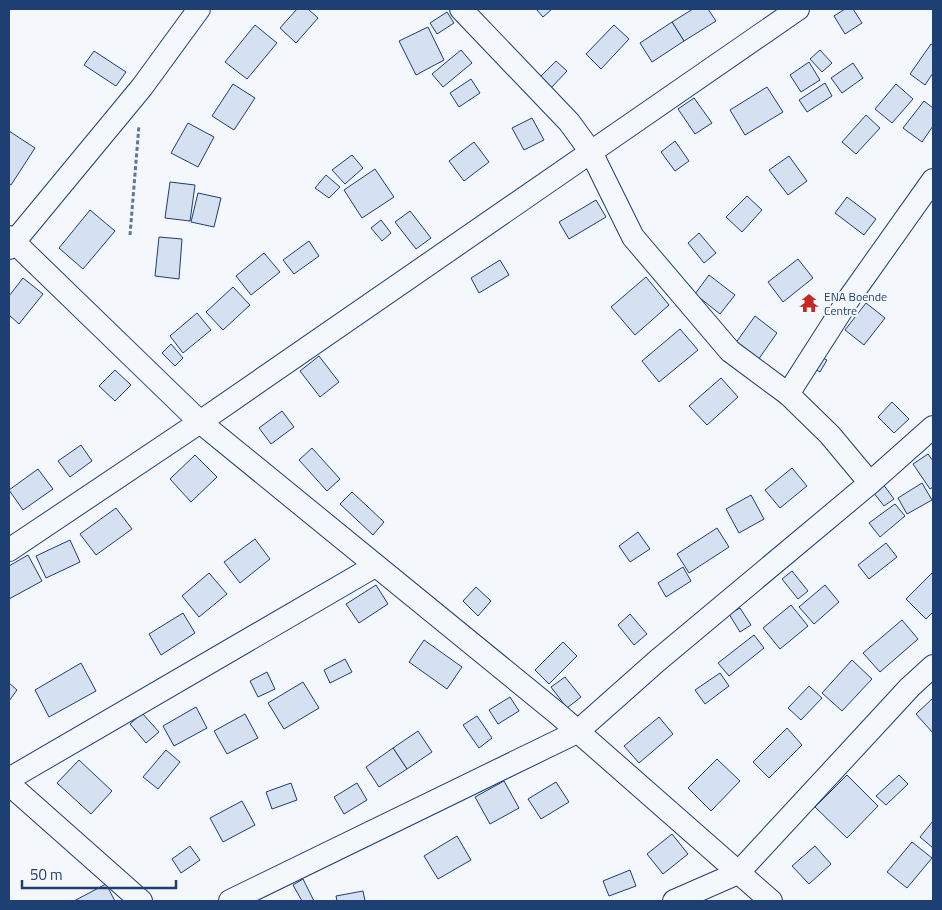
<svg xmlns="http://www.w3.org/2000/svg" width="942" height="910" viewBox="0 0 942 910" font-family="'Titillium Web',sans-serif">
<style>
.building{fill:#d5e0f0;stroke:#1d3f73}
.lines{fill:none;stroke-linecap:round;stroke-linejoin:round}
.minor-casing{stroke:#1d3f73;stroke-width:24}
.path{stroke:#5e769c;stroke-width:3;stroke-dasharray:4 2.5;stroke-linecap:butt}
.minor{stroke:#f4f7fb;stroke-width:22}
.labels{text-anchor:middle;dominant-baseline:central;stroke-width:4;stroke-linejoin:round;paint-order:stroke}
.poi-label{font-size:12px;fill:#1d3f73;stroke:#f4f7fb;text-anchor:start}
</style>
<rect width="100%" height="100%" fill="#f4f7fb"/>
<g class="building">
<polygon points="297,9 308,9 318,18 296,43 280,28"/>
<polygon points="536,9 552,9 543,17"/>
<polygon points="693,9 708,9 716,21 684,41 672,22"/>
<polygon points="845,9 853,9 862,23 845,34 834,16"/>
<polygon points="447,12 454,23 437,34 430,23"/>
<polygon points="672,22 684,41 652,62 640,43"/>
<polygon points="255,25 277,43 247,79 225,62"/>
<polygon points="614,25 629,39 601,69 586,54"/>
<polygon points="428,27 444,60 416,75 399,41"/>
<polygon points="931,44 933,45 933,73 925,85 910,74"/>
<polygon points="461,50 472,63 443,87 432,74"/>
<polygon points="820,50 832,63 822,72 810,59"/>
<polygon points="94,51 126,72 116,86 84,65"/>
<polygon points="556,61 567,71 550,89 539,78"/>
<polygon points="809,62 820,80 801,92 790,75"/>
<polygon points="853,63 863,78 842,93 831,78"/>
<polygon points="471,79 480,93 459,107 450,93"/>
<polygon points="825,83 832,96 807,112 799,100"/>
<polygon points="233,84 255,98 234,130 212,116"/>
<polygon points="896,84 913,99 892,123 875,109"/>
<polygon points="767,87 783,112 745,135 730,110"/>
<polygon points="694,98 712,123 695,134 678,109"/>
<polygon points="924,101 933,108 933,126 922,142 903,128"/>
<polygon points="866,115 880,128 856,154 842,142"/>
<polygon points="532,118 544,140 524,150 512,128"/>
<polygon points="188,123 214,137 198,167 171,153"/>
<polygon points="9,131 35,148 11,185 9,184"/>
<polygon points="675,141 689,161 675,171 661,152"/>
<polygon points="474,142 489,162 464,181 449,161"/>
<polygon points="352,155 363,168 345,184 332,170"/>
<polygon points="789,156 807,181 788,195 769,170"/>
<polygon points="375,169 394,197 362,218 344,190"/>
<polygon points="326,175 340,187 329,198 315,188"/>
<polygon points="170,182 195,185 190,221 165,218"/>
<polygon points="198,193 221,198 214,227 191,222"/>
<polygon points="747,196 762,210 742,232 726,217"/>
<polygon points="847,197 876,219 864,235 835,213"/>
<polygon points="596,200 606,217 569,239 559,222"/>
<polygon points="90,210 115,231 83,269 59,248"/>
<polygon points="410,211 431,238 416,249 395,222"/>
<polygon points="381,220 391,233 382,241 371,228"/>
<polygon points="699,233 716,253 704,263 688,243"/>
<polygon points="159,237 182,239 179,279 155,276"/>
<polygon points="309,241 319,256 294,274 283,260"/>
<polygon points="264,253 280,272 251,295 236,276"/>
<polygon points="798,259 813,278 783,302 768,282"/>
<polygon points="500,260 509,275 479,293 471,278"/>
<polygon points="709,275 735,295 720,314 695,294"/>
<polygon points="646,277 669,305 635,335 611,307"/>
<polygon points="23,278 43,294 19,324 9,315 9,296"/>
<polygon points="233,287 250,305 223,330 206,312"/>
<polygon points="866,303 885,318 864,345 845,330"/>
<polygon points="197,313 211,330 183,353 170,336"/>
<polygon points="755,316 777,333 758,360 735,344"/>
<polygon points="680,329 698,350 659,382 642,361"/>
<polygon points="171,344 183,358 175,366 162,353"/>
<polygon points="319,356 339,382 320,397 300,371"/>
<polygon points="819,356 827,360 820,372 813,368"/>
<polygon points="115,370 131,385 115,401 99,386"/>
<polygon points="721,378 738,397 707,425 689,406"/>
<polygon points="892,402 909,419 894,433 878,417"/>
<polygon points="282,411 294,427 271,444 259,428"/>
<polygon points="81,445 92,461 70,477 58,461"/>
<polygon points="312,448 340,479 327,491 299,460"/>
<polygon points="928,454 933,461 933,487 930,489 913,464"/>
<polygon points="195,455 217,477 191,502 170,479"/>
<polygon points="792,468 807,486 780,508 765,490"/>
<polygon points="38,469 53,489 23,510 9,490"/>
<polygon points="922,483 932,500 907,514 898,498"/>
<polygon points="883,484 894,499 884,506 873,492"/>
<polygon points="352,492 384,522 373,535 340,504"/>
<polygon points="751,495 764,519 739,533 726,509"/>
<polygon points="895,504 905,516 880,537 869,523"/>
<polygon points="116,508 132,529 96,555 80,534"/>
<polygon points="717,528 729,547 689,573 677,554"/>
<polygon points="638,532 650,549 630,562 619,546"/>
<polygon points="255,539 270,559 240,583 224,562"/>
<polygon points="70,540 80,562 46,578 36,556"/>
<polygon points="886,543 897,557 869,579 858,565"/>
<polygon points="28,555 42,581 9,599 9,566"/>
<polygon points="683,567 691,581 666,597 658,583"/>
<polygon points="792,571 808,591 798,599 782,579"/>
<polygon points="933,572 933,612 926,619 906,599"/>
<polygon points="209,573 227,594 199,617 182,596"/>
<polygon points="376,585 388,604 359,623 346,604"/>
<polygon points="825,585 839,602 814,624 799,607"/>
<polygon points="476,587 491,601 478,616 463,601"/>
<polygon points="791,605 808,626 780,649 763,628"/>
<polygon points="740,608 751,625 740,632 729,614"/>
<polygon points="183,613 195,633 161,655 149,634"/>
<polygon points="630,614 647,634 634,645 618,625"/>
<polygon points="902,620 918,639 880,672 863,653"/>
<polygon points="754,635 764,648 729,676 718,663"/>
<polygon points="424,640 462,667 447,689 409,662"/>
<polygon points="563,642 577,656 549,684 535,670"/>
<polygon points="345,659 352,672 330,683 324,670"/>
<polygon points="852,660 872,679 842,711 822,693"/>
<polygon points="81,663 96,691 49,717 35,690"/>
<polygon points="267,672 275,689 258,697 250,681"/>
<polygon points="720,673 729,686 705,704 695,690"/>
<polygon points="565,677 581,697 567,708 551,687"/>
<polygon points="303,682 319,708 284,729 268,703"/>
<polygon points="9,683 17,690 9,701"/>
<polygon points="809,686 822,698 801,720 788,708"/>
<polygon points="510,697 519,711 498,724 489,710"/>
<polygon points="933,698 933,733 916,714"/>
<polygon points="196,707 207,728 174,746 163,726"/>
<polygon points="142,713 159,732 146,743 130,724"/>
<polygon points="245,714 258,738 227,754 214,731"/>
<polygon points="477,716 492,738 479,748 463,725"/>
<polygon points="659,717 673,734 639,763 624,746"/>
<polygon points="787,728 802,745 769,778 753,762"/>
<polygon points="418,731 432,752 407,769 393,748"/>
<polygon points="393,748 407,769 379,787 366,767"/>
<polygon points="166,750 180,762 158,789 143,777"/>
<polygon points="717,759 740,781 711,811 688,788"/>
<polygon points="79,760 112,791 91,814 57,783"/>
<polygon points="847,775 878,806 847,838 815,807"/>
<polygon points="899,775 908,784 886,805 876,796"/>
<polygon points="504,781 519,808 490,824 475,797"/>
<polygon points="556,782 569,802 541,819 528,799"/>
<polygon points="291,783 297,800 272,809 266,792"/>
<polygon points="357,783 367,800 344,814 334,797"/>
<polygon points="242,801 255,825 223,842 210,818"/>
<polygon points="933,821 933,848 920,837"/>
<polygon points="672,834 688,854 663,874 647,854"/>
<polygon points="457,836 471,860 438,879 424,856"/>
<polygon points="912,842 932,858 907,888 887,872"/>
<polygon points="190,846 200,860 181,873 172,859"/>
<polygon points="815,846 831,864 809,884 792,866"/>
<polygon points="630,870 636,886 609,896 603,881"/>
<polygon points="303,879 314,901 302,901 293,885"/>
<polygon points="106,884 115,901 74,901"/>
<polygon points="363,891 365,901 337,901 336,896"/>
</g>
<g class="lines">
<g class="minor-casing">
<g id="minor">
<polyline points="461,9 569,122 591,152 633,237 730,351 788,394"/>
<polyline points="9,237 200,422 558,714 771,901"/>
<polyline points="9,248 142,87 199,9"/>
<polyline points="870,483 830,435 788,394 850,297 933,180"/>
<polyline points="9,550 200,422 798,9"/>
<polyline points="9,779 375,566"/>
<polyline points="9,784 141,901"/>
<polyline points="230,901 577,732 657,661 870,483 933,427"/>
<polyline points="674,901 738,873 910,687 933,666"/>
</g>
</g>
<polyline class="path" points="130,235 139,125"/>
<use href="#minor" class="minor"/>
</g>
<defs>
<g id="temple-bare" transform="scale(1.5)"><path d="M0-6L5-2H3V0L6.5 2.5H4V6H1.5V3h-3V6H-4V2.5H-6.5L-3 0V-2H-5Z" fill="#c62828" stroke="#f4f7fb" stroke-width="2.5" paint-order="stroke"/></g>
</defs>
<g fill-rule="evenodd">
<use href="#temple-bare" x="809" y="303"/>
</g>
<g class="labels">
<g class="poi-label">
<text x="824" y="296">ENA Boende<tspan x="824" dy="14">Centre</tspan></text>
</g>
</g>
<rect width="942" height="910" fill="none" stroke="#1d3f73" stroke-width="20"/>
<path d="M22 880v8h154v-8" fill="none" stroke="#1d3f73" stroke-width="2.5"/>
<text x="30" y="880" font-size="15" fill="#1d3f73" stroke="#f4f7fb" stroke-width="4" paint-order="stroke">50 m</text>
</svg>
